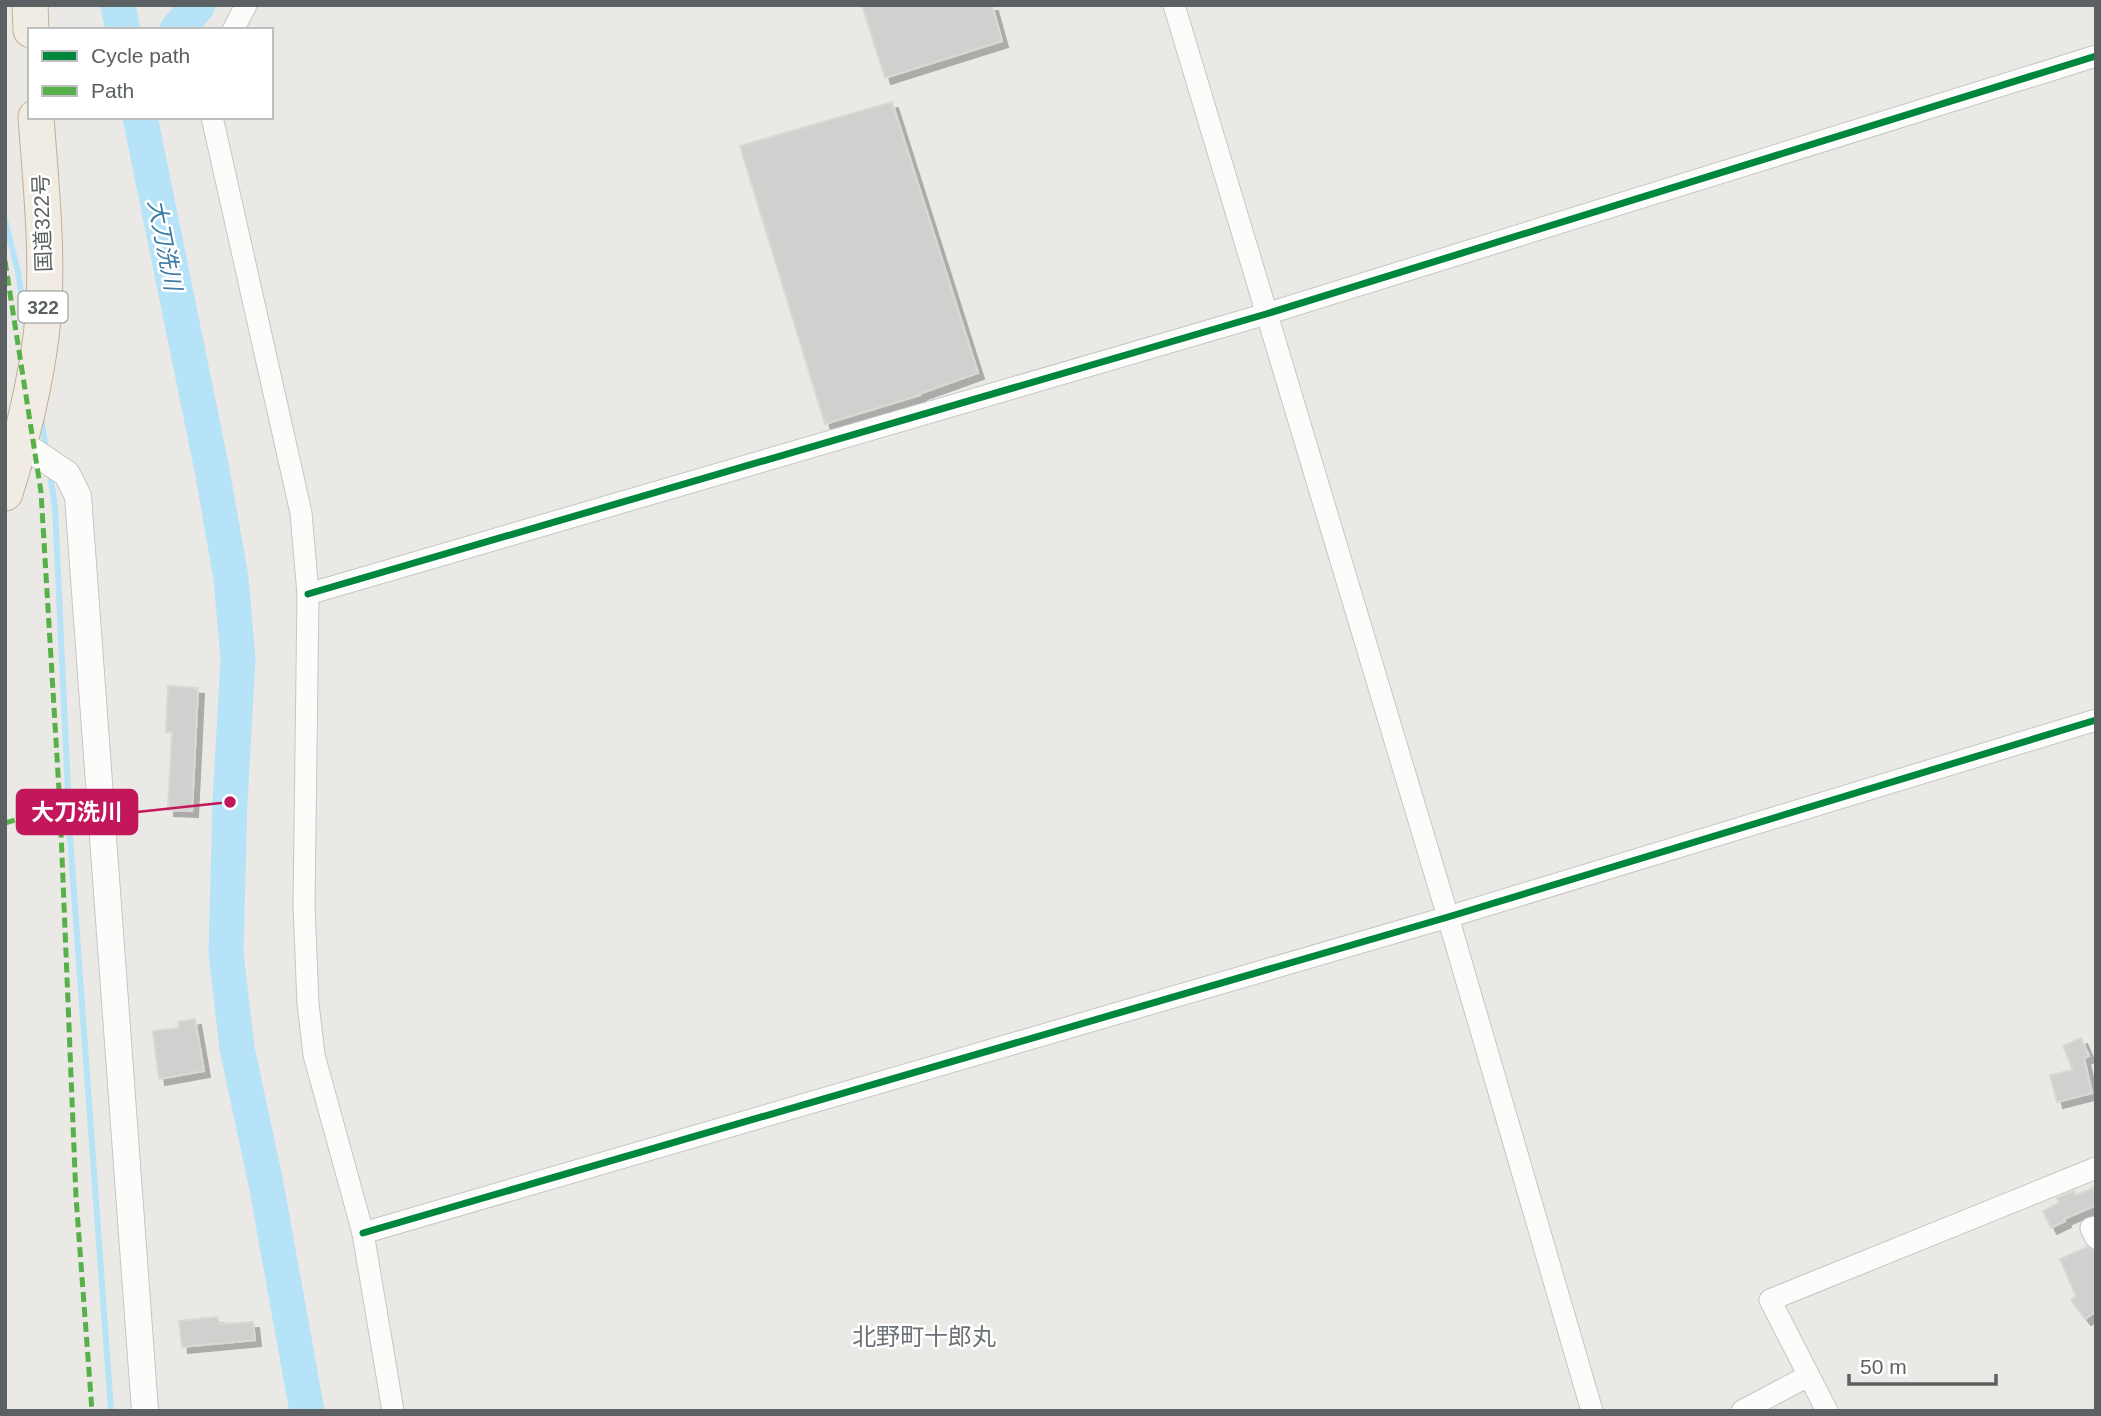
<svg xmlns="http://www.w3.org/2000/svg" width="2101" height="1416" viewBox="0 0 2101 1416" font-family="Arial,'Noto Sans JP',sans-serif">
<style>
.lines{fill:none;stroke-linecap:round;stroke-linejoin:round}
.stream{stroke:#b7e3f8;stroke-width:6}
.river{stroke:#b7e3f8;stroke-width:35}
.building{fill:#d1d0cf;stroke:#dad8d5;stroke-width:2;filter:url(#shadow)}
.minor-casing{stroke:#c6c6c7;stroke-width:23}
.tertiary-casing{stroke:#c6c6c7;stroke-width:28}
.trunk-casing{stroke:#c3af92;stroke-width:37}
.minor{stroke:#fcfcfb;stroke-width:21}
.tertiary{stroke:#fcfcfb;stroke-width:26}
.trunk{stroke:#f0ece4;stroke-width:35}
.quiet{stroke:#58b04a;stroke-width:5;stroke-dasharray:10 5;stroke-linecap:butt}
.cycleway-casing{stroke:#fff;stroke-width:11}
.cycleway{stroke:#00873e;stroke-width:7}
.labels{text-anchor:middle;dominant-baseline:central;stroke-width:5;stroke-linejoin:round;paint-order:stroke}
.shield{fill:#fff;stroke:#8c9092;stroke-width:2}
.shield-label{font-size:19px;font-weight:bold;fill:#5b6063}
.street-label{font-size:21px;fill:#5b6063;stroke:#fff}
.water-label{font-size:23px;font-style:italic;fill:#3c7ca8;stroke:#fff}
.quarter-label{font-size:24px;fill:#6c7275;stroke:#fff}
.leader{fill:none;stroke:#c2185b;stroke-width:2.5}
.callout-dot{fill:#c2185b;stroke:#fff;stroke-width:2.5}
.callout{fill:#c2185b;stroke:#c2185b;stroke-width:2.5}
.callout-label{font-size:23px;text-anchor:middle;font-weight:bold;fill:#fff}
</style>
<defs>
<filter id="shadow"><feDropShadow dx="6" dy="6" stdDeviation="0" flood-color="#0004"/></filter>
</defs>
<rect width="100%" height="100%" fill="#ebe9e6"/>
<g class="lines">
<g class="stream">
<polyline points="5,220 18,272 26,325"/>
<polyline points="41,418 46,449"/>
<polyline points="50,474 55,507 70,836 111,1411"/>
</g>
<g class="river">
<polyline points="118,5 123,30"/>
<polyline points="177,30 198,5"/>
<polyline points="140,117 212,470 231,578 238,659 230,802 226,953 237,1048 266,1184 307,1411"/>
</g>
</g>
<g class="building">
<polygon points="862,5 992,5 1002,41 885,78"/>
<polygon points="892,102 978,373 919,394 920,395 825,424 740,146"/>
<polygon points="168,686 198,688 192,811 168,810 172,732 166,732"/>
<polygon points="195,1019 204,1071 159,1079 153,1031 179,1028 178,1022"/>
<polygon points="2081,1038 2089,1056 2084,1058 2092,1093 2057,1102 2050,1075 2073,1070 2063,1046"/>
<polygon points="2096,1187 2096,1205 2064,1219 2065,1221 2051,1228 2043,1211 2059,1203 2057,1198 2074,1191 2076,1195"/>
<polygon points="2087,1247 2096,1251 2096,1311 2085,1319 2071,1300 2076,1296 2060,1259"/>
<polygon points="217,1317 220,1324 253,1322 255,1340 182,1347 179,1321"/>
</g>
<g class="lines">
<g class="minor-casing">
<g id="minor">
<polyline points="1174,5 1448,917 1592,1411"/>
<polyline points="233,30 246,5"/>
<polyline points="212,117 301,513 308,594 304,906 308,1003 314,1055 363,1233 393,1411"/>
<polyline points="308,594 1266,314 2096,56"/>
<polyline points="2096,1227 2091,1228 2096,1238"/>
<polyline points="363,1233 1448,917 2096,720"/>
<polyline points="1742,1411 1808,1376"/>
<polyline points="1827,1411 1770,1300 2096,1168"/>
</g>
</g>
<g class="tertiary-casing">
<polyline id="tertiary" points="21,443 67,474 78,496 145,1411"/>
</g>
<g class="trunk-casing">
<g id="trunk">
<polyline points="30,5 31,30"/>
<path d="M5,493C21,442 34,391 41,337C50,267 41,187 36,117"/>
</g>
</g>
<use href="#minor" class="minor"/>
<use href="#tertiary" class="tertiary"/>
<use href="#trunk" class="trunk"/>
<g class="quiet">
<polyline points="5,261 41,492 60,807 76,1197 92,1411"/>
<polyline points="5,823 60,807"/>
</g>
<g class="cycleway-casing">
<g id="cycleway">
<polyline points="308,594 1266,314 2096,56"/>
<polyline points="363,1233 1448,917 2096,720"/>
</g>
</g>
<use href="#cycleway" class="cycleway"/>
</g>
<g class="labels">
<rect class="shield" x="18.5" y="291.5" width="49" height="31" rx="5"/>
<g class="shield-label">
<text x="43" y="307">322</text>
</g>
<g class="street-label">
<text transform="translate(42 223) rotate(-92)">国道322号</text>
</g>
<g class="water-label">
<text transform="translate(165 245) rotate(79)">大刀洗川</text>
</g>
<g class="quarter-label">
<text x="924" y="1336">北野町十郎丸</text>
</g>
</g>
<path class="leader" d="M230 802L137 812"/>
<circle class="callout-dot" cx="230" cy="802" r="7"/>
<rect class="callout" x="17" y="790" width="120" height="44" rx="7"/>
<g class="callout-label">
<text x="77" y="820">大刀洗川</text>
</g>
<rect width="2101" height="1416" fill="none" stroke="#5b6063" stroke-width="14"/>
<rect x="28" y="28" width="245" height="91" fill="#ffffff" stroke="#bdbfc1" stroke-width="2"/>
<rect x="42" y="51" width="35" height="10" fill="#00873e" stroke="#bdbfc1" stroke-width="2"/>
<text x="91" y="63" font-size="21" fill="#5b6063">Cycle path</text>
<rect x="42" y="86" width="35" height="10" fill="#58b04a" stroke="#bdbfc1" stroke-width="2"/>
<text x="91" y="98" font-size="21" fill="#5b6063">Path</text>
<path d="M1849 1374v10h147v-10" fill="none" stroke="#5b6063" stroke-width="3.5"/>
<text x="1860" y="1374" font-size="21" fill="#5b6063" stroke="#ffffff" stroke-width="5" paint-order="stroke">50 m</text>
</svg>
